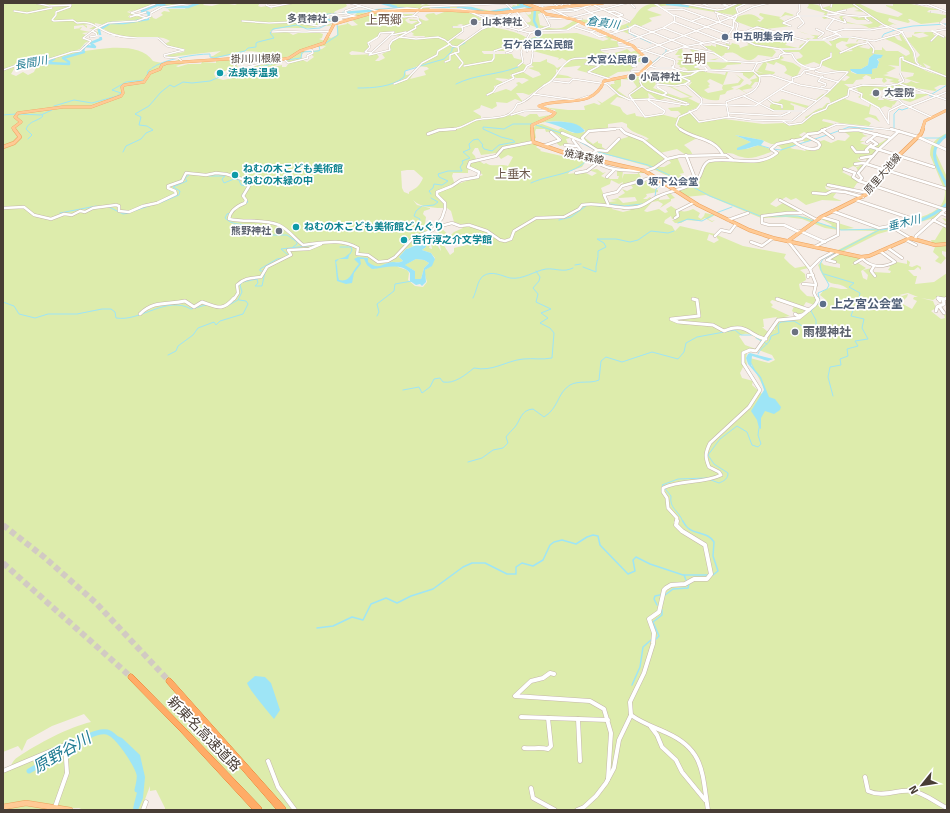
<svg xmlns="http://www.w3.org/2000/svg" width="950" height="813" viewBox="0 0 950 813" font-family="Signika,'Noto Sans JP',sans-serif">
<style>
.green{fill:#ddecac;fill-rule:evenodd}
.water{fill:#9ee5f6;fill-rule:evenodd}
.lines{fill:none;stroke-linecap:round;stroke-linejoin:round}
.stream-far1{stroke:#9ee5f6;stroke-width:1}
.stream{stroke:#9ee5f6;stroke-width:1.5}
.river-far2{stroke:#9ee5f6;stroke-width:2.5}
.river-far1{stroke:#9ee5f6;stroke-width:3}
.river{stroke:#9ee5f6;stroke-width:5}
.highway-tunnel{stroke:#d2cac3;stroke-width:6;stroke-dasharray:6 3.5;stroke-linecap:butt}
.minor-far3-casing{stroke:#c4b6ab;stroke-width:2}
.minor-far2-casing{stroke:#c4b6ab;stroke-width:3.5}
.minor-far1-casing{stroke:#c4b6ab;stroke-width:4}
.minor-casing{stroke:#c4b6ab;stroke-width:5}
.major-far2-casing{stroke:#eda25c;stroke-width:3}
.major-far1-casing{stroke:#eda25c;stroke-width:4}
.major-casing{stroke:#eda25c;stroke-width:6}
.highway-casing{stroke:#ea7b2b;stroke-width:1}
.minor-far3{stroke:#fff;stroke-width:1.5}
.minor-far2{stroke:#fff;stroke-width:2.5}
.minor-far1{stroke:#fff;stroke-width:3}
.minor{stroke:#fff;stroke-width:4}
.major-far2{stroke:#ffca95;stroke-width:2.5}
.major-far1{stroke:#ffca95;stroke-width:3}
.major{stroke:#ffca95;stroke-width:5}
.highway{fill:#ffac67;fill-rule:evenodd}
.worship-dot{fill:#6b7280;stroke:#fff;stroke-width:1.5}
.service-dot{fill:#5c6f8a;stroke:#fff;stroke-width:1.5}
.culture-dot{fill:#0f9aa8;stroke:#fff;stroke-width:1.5}
.labels{text-anchor:middle;dominant-baseline:central;stroke-width:3.5;stroke-linejoin:round;paint-order:stroke}
.far-worship-label{font-size:10px;font-weight:bold;fill:#5b616d;stroke:#fff;text-anchor:start}
.far-service-label{font-size:10px;font-weight:bold;fill:#4e5e75;stroke:#fff;text-anchor:start}
.far-street-label{font-size:10px;fill:#483d35;stroke:#fff}
.far-culture-label{font-size:10px;font-weight:bold;fill:#0d838f;stroke:#fff;text-anchor:start}
.far-water-label{font-size:11px;font-style:italic;fill:#207b92;stroke:#fff}
.far-quarter-label{font-size:12px;fill:#6c584b;stroke:#fff}
.service-label{font-size:12px;font-weight:bold;fill:#4e5e75;stroke:#fff;text-anchor:start}
.worship-label{font-size:12px;font-weight:bold;fill:#5b616d;stroke:#fff;text-anchor:start}
.near-street-label{font-size:14px;fill:#483d35;stroke:#fff}
.near-water-label{font-size:16px;font-style:italic;fill:#207b92;stroke:#fff}
</style>
<rect width="100%" height="100%" fill="#f5ede7"/>
<g class="green">
<path d="M3,3H177L179,5L152,6L128,12L132,9L127,12L136,15H130L128,17L140,16L144,19L143,20L113,21L104,25L95,23V25L91,23L99,28L100,32L97,35V33L93,31L98,32L97,29H89L95,26L90,24L84,25L87,26V28L83,25L74,26V29L81,28L79,27H82L80,30L90,32L82,33L86,35L82,39L89,41L85,43L80,49L59,56L75,51L80,52C100,49 139,41 153,61C162,64 172,63 181,59L185,63L176,66L178,67L188,64H201L202,62L216,63V61L214,60L246,58L236,64L239,69L273,61H278L276,63L283,62L274,66V67L282,65V67H286L289,63L285,60L291,58L296,53C286,58 277,60 265,59V57L254,58L253,57L259,52C243,50 240,52 226,56C221,57 218,57 214,58L210,56H213L221,51L169,57L167,55L184,52L185,49L170,47L165,44L170,41C161,35 153,38 142,38C129,38 113,35 102,28C111,20 136,24 150,19L151,14L153,18L156,19L163,15L161,13L164,11L170,12L168,9H185L186,7L198,3H205L203,5L212,6L223,3L235,5L239,3H260L258,6L261,7L267,6L272,9V7H280L276,6L292,3L346,4L347,6C342,9 339,9 334,12L335,14L327,16L329,19L332,16L335,18L334,19L339,20L332,22L331,20L330,22L318,21V26L330,24L333,25L328,26L331,27L325,25C310,32 280,23 270,32L286,31L293,35L298,33H320L323,34L322,38L319,39L325,41L328,35V37L331,38L337,35V26L347,24L346,22L352,26L358,25L352,20L360,17L355,15L357,13L356,12L368,13L363,15L379,12L374,10L394,8L383,3H423L420,6L426,4L434,7V6L436,7H471L491,11L512,7L513,5L517,6V4L515,3H523L540,10L541,13L538,14L540,25C549,28 560,31 567,25C571,23 573,20 578,20C593,17 608,30 623,25C635,22 635,12 643,7C654,0 679,4 691,3L695,5L693,6L721,10L738,3H759C750,3 744,4 736,8L737,13L733,15L672,5L652,7L647,10L662,15L649,18L652,21L639,27L635,25L628,27L629,34L622,31L626,29L617,32C606,27 600,22 589,26C574,18 577,29 562,30C548,32 538,28 525,23L530,22L531,20L524,11L528,15L531,14V12L528,8L524,7L507,9L498,13L483,12L469,8L424,10L395,9V11L389,10L380,11L385,12L382,16L387,18L391,14L389,13L399,12L395,14L404,18L405,16L402,14H413L412,16L414,17L413,18L412,16L408,17H410L405,20L408,23L412,24L418,21H410L409,19L417,20L419,18C422,19 424,22 429,20L425,16L427,14L434,13L436,15L447,11L465,12L473,14L483,20L466,26L461,24L457,25L461,27L463,31L454,38L465,40L485,27L483,23L494,18L497,19L486,22L485,25C495,29 519,30 528,39L525,40L527,41L522,43L521,47H514V43L507,47L512,48L505,51H482V52L484,54H512L514,58L522,60V62L519,64L517,67L522,63L526,65L524,71L510,75L513,78L508,79L497,78L495,79L503,82L500,85L494,86V93L506,89L511,91L518,85L516,83L519,82L522,84L529,80L524,78H516L512,75L523,72L533,78L541,75L539,72L528,68L534,67L531,65L533,62H540L547,59V62L554,65L557,68L566,64L567,61L562,58L558,60L559,58L533,51L532,44H535L540,40L536,38L529,39L541,34L577,33L603,41L609,39L605,37L608,36L613,38L610,40L622,42L618,44L619,48L603,50L601,51C608,56 620,52 627,49L631,52L637,50L640,54L633,55L637,56L642,54V55L638,57H645L641,62H632L635,66L631,70L633,71L618,72L607,78L577,70L581,66C577,65 568,68 563,67L559,71L556,69V74L568,76L572,78H554L552,81L529,95L523,93H516L523,102L515,99L507,103L496,102L497,106L492,109L481,105L480,108L473,111L481,116V118L485,120L516,114L525,117L530,114H537L539,117L555,114L556,112L555,110L542,107L568,110H585L584,106L594,103L599,105L601,104L597,100L602,103L617,93L610,86L611,84H615L614,83L615,79L631,75L632,78L634,77L632,75L639,77L641,76L640,79L642,77L643,79H649L651,77L661,78L665,81L667,80L664,78L667,77L668,73C675,70 682,74 688,70L684,67L681,68L679,66H681L677,64L679,61L677,60H684L677,57L681,55H675L680,48L683,50L682,51C686,55 690,57 695,54L690,50L692,49L707,50L703,51V55L701,57L704,61L719,58L715,60L714,62C724,63 731,62 741,62V64L727,65C724,70 716,70 711,69L706,63L699,64L695,66C706,75 712,72 725,75L726,72H728L723,85L710,79L707,81L710,84L708,86L710,87L704,90L708,93L723,90L722,88L723,85L738,83L741,79L735,74L744,80L740,85L731,87L734,89L727,91L725,94L720,95L719,100C707,102 697,95 688,87L692,82L685,84V85L670,86L693,97L688,98L700,104L696,108L688,111L696,118L697,120L708,121L724,119L763,124L783,123L789,125L801,123L806,119L805,117C811,115 816,108 822,108L827,103H831L829,98L824,96L815,100L823,94H826L840,80L845,81L850,77L845,75L849,72L834,70L814,62C807,63 805,68 796,62L797,59L801,58L803,56L799,52H785L775,48L773,49L776,52L772,57L758,55C748,67 741,55 734,53C732,52 727,53 725,53L724,55L720,57L712,54L715,52L702,46H711V45L716,47V44L724,46L727,43V44L731,45L732,43L739,45L740,48L749,45L747,44L749,43L748,41L733,39L734,38L733,36H745L750,33L769,38L768,36H765L761,30V28L751,27L735,21L737,17C746,14 753,12 761,20H757L760,22L764,18L759,15L760,13L781,17L785,12L794,15L792,16L786,15L779,18L784,21L783,24L791,26L766,29L786,34L782,37L784,38H798L790,41L786,39L780,40L787,43L785,45L798,48L800,47L799,46L809,40L806,38L812,39L815,37L814,36L798,31C807,35 813,35 823,36L817,39L825,40L824,41L831,46L832,45L828,40C838,39 847,35 858,39L849,38L847,42L842,41L836,44V47L842,52L853,51L845,45C851,42 859,45 866,43V41L859,39L857,42L856,41L859,39L867,40L868,43L859,47L869,49L872,46L875,50H882V47L886,51H898L906,56L910,54L909,51C901,46 894,42 885,39L894,36L898,40L902,41L899,35L901,34C904,39 908,44 912,50C914,54 913,59 915,62C920,72 938,74 947,77V85H940L934,88L937,90L935,91L909,87L907,89C919,96 921,91 930,94L910,102L899,99L891,100L885,97L894,94L890,91L883,90L873,91V93L869,95L879,97L878,100H884L883,98L891,101H897L894,105L892,104L893,105L891,108L885,106L879,109L871,105L869,114L876,116L880,122C874,119 871,115 864,119L871,123L869,126L840,123L830,120L823,119L822,121L834,124L822,130V133L808,134L804,132L799,135L804,138L807,136L812,140L805,142L801,139L792,140L796,145L790,148C795,150 800,149 805,151L807,149L814,151L819,149L818,142L824,140L831,143L838,140L845,141L850,136L842,130H860L864,135L868,136L863,137L860,141H865L860,143C870,148 880,145 889,137L891,138L876,154L871,156L867,160L862,157L857,159L864,163L860,164H864L858,171L856,167L860,166L857,164L856,167L853,166L842,172L860,181V183H857L853,189L833,186L830,188L825,186L826,189L837,192L833,197L834,198L842,201L822,200L806,205L796,198L791,200L786,197L781,200L777,198L770,204L776,207L783,203L799,211H791L782,214L806,217L822,224L831,226L832,225L821,219L822,218L854,228L846,229C859,229 874,230 887,227C894,226 901,223 908,221C924,216 946,212 945,191L930,155C930,142 937,138 947,133V137L939,142L935,151L947,177V210L934,218L878,234L842,252L836,251L875,231L838,230L825,228L802,219L786,217L763,218L762,215L761,218L706,195L685,197L678,191L688,186L647,166L597,152L598,151L645,163L606,153L621,139L628,137L625,133L646,140L649,139C642,134 634,134 627,127V124L622,122L608,124V129L589,131L585,138L593,144L598,141V143L602,144V147L607,150C598,152 588,146 584,138L586,132L582,138L584,142L564,133L570,138L566,139L568,144L560,146L555,142L562,139C559,134 551,131 546,132L545,129H536L535,132L536,138L534,139L532,134L535,125L542,124L558,130L561,128L573,133L585,132V130C572,119 546,119 531,126V140L538,145L536,147L541,150L540,151L562,156L564,154L587,159L582,167L570,171L568,174L584,172L592,176L597,173L589,170L597,169L603,173L606,172L601,176L605,178L607,177L610,179H618L619,176H617V171H623L622,179L624,174H638L637,171L647,173H639L642,179L621,186L620,185L623,183V182L619,184L611,180L610,184L601,188L607,204L613,207L612,209L623,212L631,210L629,208L623,210L620,208L621,207L610,205L609,202L617,201L610,200L618,198L623,203L637,201L635,197L619,198L618,197L625,193L622,189L627,191L633,188L630,184L635,182L638,183L645,181L654,186L651,188L658,190V192L646,194L647,196L643,199H647L650,197L652,199V201L634,208L651,202L660,196L659,200L670,199L666,194L670,193L675,198L671,199V201L660,208L663,204L658,201L652,202L644,211L647,212L659,209L665,213L668,212L666,209L671,206C679,212 685,213 693,209L700,213L698,217L701,219L704,216L705,213L715,215L708,219L712,221L715,220L712,222L705,218L700,221L686,220L681,223H675L672,220H675L677,217L672,219L671,216L665,220L664,223L672,226L675,231L680,226L715,234L714,236L709,234L707,240L714,243L719,240L717,238V235L743,246L786,254L784,258L790,264L795,268L806,266L808,268L800,270L805,274L806,280L799,284L800,289L807,296L815,297L817,301L814,305L806,302L803,307H799L808,312L815,307L818,301H821V304L827,306L826,300L820,295L823,291L831,287L841,289H848C838,282 837,286 829,282C824,280 820,270 818,265L821,262L824,265L840,268V264L828,260L838,254L860,257L862,259L851,265L858,263L866,268L861,271L863,278L867,280L868,275L863,270L872,268L873,272L890,273L891,271L888,270L890,267L889,266L897,262L907,264V260L910,262L909,266L912,267L917,265L921,267V270L918,267L914,270H908L914,276H917L915,284L934,282L947,273V298L938,297L933,300L921,298L933,301L936,308L931,311L941,319L945,318L944,315L947,314V810H165V808L156,790L150,791V786L141,810H84L79,808L3,810V772C13,767 11,761 18,757C37,744 69,727 91,722L84,714L52,726L27,740L22,751L18,746L3,752ZM410,31L414,34L412,35L415,36H425L423,39L398,38L389,44V51L382,54L385,58L379,61H375L379,57L377,54L351,55L349,53L352,51L368,53L365,51L370,46L368,43L378,37L380,33L393,32L390,36L393,35L401,36ZM326,46L322,49L314,51L312,55L314,57L307,62L303,60L301,56L304,52L312,51L309,50L312,47ZM875,54L882,55L881,58L878,59L879,62L877,68L872,69V74H856L851,72V69H861L868,65L869,58ZM51,59L53,60C46,62 36,65 34,72L28,75L23,72L16,76L11,74L14,69V66H28ZM234,65L233,73L241,74L238,77L223,80L216,78L214,74L215,71L219,70L222,72L233,68ZM888,65L899,66V71L914,73L913,76L905,78L901,75L904,78L920,83H916L911,81C906,85 903,83 898,81L899,79L883,75L889,74L886,73L896,68ZM418,66L427,67L429,69L424,71L426,75L410,79L413,74L406,75L405,71ZM866,75L871,77V79H875V78H883L882,81L884,83L887,81L885,78L894,80L889,81L898,84C884,89 869,80 854,87L858,90L856,92L861,95L858,97L870,103L869,107L845,99L850,88L844,84H853L856,80L864,79L862,78ZM621,79L632,80L637,87L629,94L634,99H649L648,93C656,97 656,103 665,98L691,105H681L680,107L668,108L671,111H678L681,114L676,118L660,114L643,117L636,116L635,113L627,115L623,112L620,107L610,104L617,97L631,100L617,90L621,86ZM658,81L659,84L668,86L690,97L681,98L653,88L656,84L655,82ZM735,135L762,140L771,144H777L782,149L773,157L750,163L736,160L707,162C701,170 703,178 693,183L694,181L679,174L684,173L677,157L668,159L671,163L664,167H656L658,163L666,158L660,153L677,149L686,155H693L690,150L684,145L697,138C709,140 719,143 723,155H727V153C736,153 735,156 742,157C751,160 762,155 771,152L770,149L759,145L747,149L743,147L751,142ZM475,148H478L481,155L496,153L501,159L508,155L513,157L508,166C500,163 493,168 486,163L484,164L476,159L475,156L472,153ZM473,169L477,170L483,175L455,185L452,176L453,173H468V170ZM407,170H414L423,178C420,185 417,188 409,192V194L404,192L402,188L401,171ZM413,200C421,208 435,208 447,208L451,211L454,222L460,224L463,228L454,232L450,236L442,229L438,228L436,230L439,232L436,234L439,238L444,237L447,239L452,237L456,241H466L468,243L467,245L454,248V252L450,255L443,244L440,245L441,251L435,242H431L432,249L429,248L430,245L429,242H426V247L422,250L431,253L435,258L431,266L425,270V275L427,282L423,287L415,286L408,280L409,273L407,270L398,267L395,262H400L403,261L399,257L406,249C413,248 417,242 425,242L428,233L432,231L429,228L431,225L425,224L426,217L423,214L424,211L430,209V208L417,205ZM908,293L918,297H914L913,299L917,301L912,309L901,303L907,297L908,294L902,296L899,295ZM772,300L794,306L792,311L799,316L803,315L799,317H784L790,316L771,307L773,305L770,302ZM777,317L774,324L775,330H771L759,350L772,355L775,360L769,363L750,358V361L766,392L765,390L762,394L752,385L753,381L742,378L740,373L743,367L747,365L746,358L747,353L755,351L756,349L745,345L739,336C751,330 754,338 764,343L768,332L762,327H764L763,319Z"/>
<path d="M807,3L818,5L822,8L832,5V3H858L877,12L898,17L903,14L886,6V5L893,6V4L885,3H906L941,10H929L927,12L945,15H947L945,14H947V18H944L940,22L921,24L910,19H908L910,22L908,23L889,18L888,21L897,25L893,24L888,26L880,22L885,25H881L878,27L869,28C863,23 851,25 843,22L839,17L841,16H845L842,17L844,21C854,24 863,26 873,23L866,18L867,20H857L850,17L856,16L859,18L869,16L864,12L854,11L859,10L854,7L834,12L829,11L825,16L830,18L824,19L822,17L825,13L807,8L809,5Z"/>
<polygon points="915,31 932,31 934,35 937,36 939,35 947,37 947,76 928,69 931,67 923,63 926,67 925,68 918,63 917,58 920,55 906,38 912,37 912,35 919,38 929,36 923,33 925,32 914,34"/>
<polygon points="780,55 784,58 780,60 793,63 801,68 797,76 793,77 784,73 787,70 785,66 776,62 774,65 765,62 767,64 765,70 775,72 774,74 760,75 760,82 755,82 751,87 753,88 742,90 748,94 739,89 735,90 747,84 750,85 752,82 750,80 757,78 755,74 749,79 743,75 743,73 739,72 748,70 763,73 757,71 763,63 761,62 778,59"/>
<polygon points="782,99 809,106 806,108 791,103 790,104 794,106 794,110 804,111 778,112 770,110 770,105 772,104 769,101 778,102"/>
<polygon points="942,218 947,219 947,243 932,243 931,240 935,240 943,227 946,227 934,222 936,221 943,224 947,223"/>
<polygon points="947,245 947,252 942,251 942,254 946,258 941,264 935,261 939,257 933,252 935,247"/>
<polygon points="416,259 424,260 429,263 424,268 421,279 415,280 415,271 404,265"/>
</g>
<g class="water">
<polygon points="874,54 883,55 881,58 877,59 879,62 877,68 872,69 872,74 857,74 851,71 850,69 861,69 868,65 869,58"/>
<path d="M545,122C556,121 578,120 585,131C575,137 567,129 558,126C553,124 549,123 545,122Z"/>
<path d="M735,135L762,140L764,141L761,145C752,146 747,150 737,150V148L751,142Z"/>
<path d="M424,241L426,242V247L422,250L431,253L435,259L432,266L425,270L426,282L422,286L420,284L416,285L410,281V273C401,262 384,268 372,269L367,265L364,259H360L361,264L354,273L352,283L346,284L337,281L335,260L345,257L350,253L348,259H339L336,262C338,268 337,273 339,280C351,283 352,270 359,264L354,259L358,257L368,258V262C379,271 382,263 393,262C397,262 399,263 403,261L399,257L406,249C413,248 417,243 424,241ZM416,259L424,260L429,263L424,268L421,279H415V271L405,265Z"/>
<polygon points="750,353 773,359 768,361 752,356 751,365 761,377 769,397 775,399 781,407 780,410 774,414 765,411 761,418 761,429 759,428 757,420 751,411 764,390 760,378 748,364 746,358 748,354"/>
<path d="M255,676L265,677L271,683L280,710L274,719C267,710 250,691 247,683Z"/>
<path d="M98,733L80,745L47,760C62,747 79,738 98,733Z"/>
<path d="M110,733L122,738L140,755L145,777L143,798L138,810H133C134,801 140,785 140,776C139,765 119,741 110,733Z"/>
</g>
<g class="lines">
<g class="stream-far1">
<polyline points="492,20 495,18 496,14"/>
<polyline points="485,26 485,23 489,21"/>
<polyline points="627,26 629,28 629,33 637,37"/>
<polyline points="897,29 913,26 947,24"/>
<polyline points="882,37 884,34 895,30"/>
<polyline points="640,38 651,43"/>
<polyline points="326,43 338,35 337,24"/>
<polyline points="523,45 529,40 540,37 542,31"/>
<polyline points="459,46 465,43"/>
<polyline points="286,60 301,58 302,52 318,51 320,50 319,46"/>
<polyline points="651,64 666,52 666,49"/>
<polyline points="258,65 261,67 285,60"/>
<polyline points="420,66 444,59 452,51 452,48 456,47"/>
<path d="M152,68C164,59 195,54 210,54V57L214,58L245,51L248,48L256,47V43L258,42L274,38L270,33L273,29L297,25L307,29L320,28L328,24"/>
<polyline points="147,76 148,71 151,69"/>
<polyline points="224,76 234,71"/>
<path d="M456,84C476,74 498,75 518,67"/>
<path d="M358,88C373,88 392,87 404,77L405,71L418,67"/>
<polyline points="932,94 947,85"/>
<polyline points="929,95 933,97"/>
<polyline points="54,106 74,100 92,103 117,96 121,93 112,90 126,82 144,80"/>
<polyline points="19,114 41,115 52,110"/>
<polyline points="3,115 16,114"/>
<polyline points="536,125 561,133"/>
<polyline points="894,130 894,114 899,109 902,110 908,108"/>
<polyline points="830,134 849,127 873,129"/>
<polyline points="924,138 940,138"/>
<path d="M28,139L32,135L26,129C30,120 37,122 43,116L41,114"/>
<polyline points="815,139 827,135"/>
<polyline points="580,142 595,150"/>
<polyline points="799,144 812,140"/>
<polyline points="759,145 769,148"/>
<polyline points="773,149 781,150 796,145"/>
<polyline points="123,152 126,146 141,139 146,133 153,130 147,126 139,125 141,117 135,114 149,106 161,92 170,85 174,87 183,82 192,83 210,81 222,76"/>
<polyline points="598,152 648,165 688,184"/>
<polyline points="857,172 856,173 860,177"/>
<polyline points="209,176 225,176 222,179 224,183 234,179 239,180 241,185 247,186 247,188"/>
<polyline points="664,182 672,177"/>
<path d="M531,183C550,174 573,176 588,159"/>
<polyline points="691,186 710,196 760,216 798,216 841,230 881,229"/>
<polyline points="431,194 429,191 433,188 434,184 442,185 448,181 439,177 438,174 448,171 462,171 460,167 463,163 462,161 470,158 463,152 470,149 469,144 473,140 478,139 483,145 482,146 484,149 492,151 499,145 515,142 513,140 501,137 483,129 483,127 504,129 513,124 532,124"/>
<polyline points="655,197 656,189 662,184"/>
<polyline points="160,203 179,195 180,191 173,187 187,181 185,178 189,175"/>
<polyline points="610,204 624,206 642,204"/>
<polyline points="590,205 600,206"/>
<polyline points="240,206 248,202 242,195 244,192"/>
<polyline points="422,206 416,211 414,216 420,219 418,224 424,232"/>
<polyline points="423,206 434,205 438,202 431,198"/>
<polyline points="109,207 123,214 129,213"/>
<polyline points="134,211 149,206"/>
<polyline points="60,213 96,206"/>
<path d="M230,213L227,214L225,218C232,225 240,224 249,225C253,226 256,228 261,228L267,235H287L297,242V244L293,247"/>
<polyline points="716,213 732,207"/>
<polyline points="559,220 571,217 586,206"/>
<polyline points="678,223 688,219 702,221 713,215"/>
<polyline points="423,242 426,234"/>
<polyline points="340,247 351,247 352,250 350,254"/>
<polyline points="839,251 881,229"/>
<polyline points="288,255 281,249 315,245"/>
<polyline points="575,265 581,264"/>
<path d="M583,267L596,272C595,264 599,259 598,251L606,247L604,243L597,239H616L630,242L638,240L651,231L668,233L674,231"/>
<polyline points="264,271 260,271 260,269 277,259 283,258"/>
<polyline points="824,274 854,283 849,287 860,293 859,298 863,304 853,310 851,316 864,319 862,328 868,339 855,341 858,346 847,349 848,356 840,359 841,365 830,367 828,377 833,396"/>
<path d="M473,298C477,291 477,281 483,276C492,270 502,276 510,278C523,280 534,271 546,269C556,268 563,273 573,268"/>
<path d="M3,302L14,306L19,314L35,318L48,314H77L102,309H111L115,312L116,318C141,322 166,295 191,309L206,305"/>
<polyline points="227,306 238,300 242,292 240,285 243,282 257,279 258,283 255,286 262,286 265,272"/>
<polyline points="377,316 379,312 377,304 394,291 395,284 412,281"/>
<polyline points="756,338 767,344"/>
<path d="M758,354C761,346 770,345 771,336L779,333L778,325L781,322L794,321L809,330L816,327V320L811,311L820,302L818,293L827,289L829,285L821,270L820,264L823,259L835,253"/>
<polyline points="168,355 176,351 178,346 193,335 198,328 214,322 216,325 220,321 243,314 248,304 246,301 239,300"/>
<polyline points="751,363 754,369"/>
<path d="M403,390L419,387L422,393L430,387L434,379L440,378L443,382C455,384 465,375 474,368C493,372 505,361 523,359C533,358 542,360 552,358L554,333L550,328L540,323L548,318L541,313L551,309L536,302L538,294L533,288L539,281L540,277L536,271"/>
<path d="M468,462L482,458L493,450L503,448L508,443L506,437C509,433 512,430 515,427C521,419 521,410 533,409L544,417C559,408 557,393 570,385C579,380 590,384 599,380L601,361L606,357L622,362L652,352L678,359L684,352L686,343L697,337L735,330L741,335H752"/>
<path d="M711,480L719,483C724,481 728,479 728,473L714,464L708,455L720,439L737,426L747,432L752,445L758,447L761,444L758,435L759,428"/>
<path d="M683,522C679,510 669,509 671,496L662,485L678,479L707,478"/>
</g>
<g class="stream">
<path d="M683,521C690,537 706,529 714,542L713,556L718,571L713,575"/>
<polyline points="684,575 686,580"/>
<polyline points="665,595 673,589 688,588 689,583"/>
<polyline points="657,605 654,599 655,596 660,595"/>
<polyline points="317,628 333,626 352,617 363,620 371,604 386,598 397,603 411,596 433,589 463,567 472,563 485,563 507,574 516,574 516,567 522,563 533,566 543,560 550,545 554,542 562,540 576,544 587,537 593,535 598,536 600,545 628,574 635,571 633,560 636,557 650,564 683,575 707,575"/>
<polyline points="656,639 659,636 653,622 662,615 662,610"/>
<polyline points="632,685 640,667 643,647 651,640"/>
</g>
<g class="river-far2">
<polyline points="382,3 396,7"/>
<polyline points="519,3 535,10 534,21 537,27"/>
<polyline points="667,4 688,6"/>
<polyline points="432,8 449,7"/>
<polyline points="458,8 471,8 484,12"/>
<polyline points="491,12 524,6"/>
<polyline points="343,13 403,8"/>
<polyline points="336,14 326,15 323,17 325,19 338,21"/>
<polyline points="40,62 43,61 42,59 54,59 48,63 69,64 69,62 63,58 84,52 83,50 85,46 95,47 91,43 101,39 99,30 110,23 124,23 148,19 149,13 142,11 157,5 164,5 167,7 188,7 199,3"/>
</g>
<g class="river-far1">
<path d="M947,135C924,150 938,167 947,186"/>
<path d="M881,229C905,226 929,221 947,204"/>
</g>
<g class="river">
<path d="M89,736C95,733 101,731 107,732C118,735 136,764 139,774C140,780 138,785 137,790"/>
<polyline points="29,771 52,758"/>
</g>
<g class="highway-tunnel">
<polyline points="3,525 44,557 96,603 169,681"/>
<polyline points="3,563 131,677"/>
</g>
<g class="minor-far3-casing">
<g id="minor-far3">
<path d="M36,3L49,6L71,5L70,7L56,12V15L52,20L54,21L73,20L77,23C95,21 93,27 109,33C124,39 142,38 158,38L167,46L184,50L164,55L165,57L178,58L183,62"/>
<polyline points="266,3 266,5 271,7 292,3"/>
<polyline points="350,3 377,11"/>
<polyline points="505,3 515,12"/>
<polyline points="542,3 542,7 545,8"/>
<polyline points="553,3 559,7"/>
<polyline points="568,3 571,6"/>
<polyline points="630,3 635,8"/>
<polyline points="680,3 717,10 724,9 738,3"/>
<polyline points="701,3 708,6 728,6 721,3"/>
<polyline points="779,3 793,3"/>
<path d="M820,3L822,9C838,15 853,17 870,16"/>
<polyline points="852,3 884,25 902,32 914,52 916,62 919,65"/>
<polyline points="915,3 922,5 926,4"/>
<polyline points="924,3 947,12"/>
<polyline points="655,4 662,3"/>
<polyline points="594,5 630,22"/>
<polyline points="560,7 564,3"/>
<polyline points="563,7 578,10"/>
<polyline points="831,7 832,3"/>
<polyline points="550,8 568,17"/>
<polyline points="430,9 461,9 479,12"/>
<polyline points="584,9 611,24"/>
<polyline points="665,10 682,9 734,28"/>
<polyline points="14,11 27,13 52,8"/>
<polyline points="376,11 407,8 418,9"/>
<polyline points="386,11 404,17 413,16"/>
<polyline points="516,11 528,26"/>
<polyline points="470,12 506,27 530,33 550,26 543,13"/>
<polyline points="559,12 574,11 591,5"/>
<polyline points="609,12 614,11 623,15 618,16"/>
<polyline points="715,12 720,14 717,15 720,22"/>
<polyline points="837,12 846,10"/>
<polyline points="931,12 942,12"/>
<polyline points="377,13 384,12"/>
<polyline points="738,13 736,8 745,4 761,3"/>
<polyline points="332,14 334,18 341,18"/>
<polyline points="674,15 729,35"/>
<polyline points="735,15 737,16 734,21 738,24 736,31"/>
<polyline points="827,15 837,14"/>
<polyline points="130,17 146,12"/>
<polyline points="357,17 347,14 345,11 360,6"/>
<polyline points="866,17 865,18 869,21"/>
<polyline points="147,18 131,13 155,4 152,3"/>
<polyline points="329,18 327,16 329,15 346,13"/>
<polyline points="570,18 627,3"/>
<polyline points="547,19 565,18"/>
<polyline points="602,19 609,17 614,20"/>
<polyline points="834,19 826,29 834,32"/>
<polyline points="341,20 341,18 354,16"/>
<polyline points="575,20 582,19"/>
<polyline points="242,21 269,23 294,22 318,26 341,20 344,21"/>
<polyline points="607,21 621,18"/>
<polyline points="692,21 703,17"/>
<polyline points="674,22 720,40"/>
<polyline points="940,23 947,27"/>
<polyline points="600,25 617,32"/>
<polyline points="791,26 783,23 798,16 825,16 846,23 844,19"/>
<polyline points="453,27 462,27 487,19"/>
<polyline points="575,27 591,32 600,37 630,28"/>
<polyline points="664,28 703,43 700,44 707,49"/>
<polyline points="798,28 804,23 797,14 800,11 799,3"/>
<polyline points="816,29 824,33 818,38"/>
<polyline points="92,31 96,33 97,36 115,36"/>
<polyline points="518,31 529,26"/>
<polyline points="538,31 567,30 581,22"/>
<polyline points="737,31 745,32 757,27 807,41"/>
<polyline points="932,31 944,37"/>
<path d="M272,32C284,31 295,32 307,32C315,32 321,30 329,32"/>
<polygon points="394,32 371,53 365,52 370,47 368,43 378,37 380,33"/>
<polyline points="591,32 604,27"/>
<polyline points="392,35 406,32"/>
<polyline points="767,36 782,34"/>
<polyline points="841,36 834,32 845,29 870,30 888,27"/>
<polyline points="90,37 96,36"/>
<polyline points="400,37 416,39 438,37 445,40 452,46 457,47 482,29 498,23 512,12"/>
<polyline points="823,39 837,34"/>
<polyline points="725,40 729,38 744,40 755,45 780,49 800,49 809,40 832,40 839,37 851,37 874,41 899,34 903,31 936,31 947,29"/>
<polyline points="722,41 729,43"/>
<polyline points="748,41 749,39 755,38 759,42"/>
<polyline points="931,41 938,34"/>
<polyline points="448,42 463,31 462,27"/>
<polyline points="625,42 663,28 675,21 674,16 654,3"/>
<polyline points="712,42 729,47 728,49"/>
<polyline points="868,42 874,49 873,53"/>
<polyline points="618,43 623,42"/>
<polyline points="458,47 459,52 455,53 463,63 459,68"/>
<polyline points="684,47 714,53 727,61 757,63"/>
<path d="M637,48L674,60L675,62L673,68C691,75 692,70 709,70C724,70 738,72 753,71"/>
<polyline points="601,50 633,46"/>
<polyline points="672,51 629,32 630,28 635,25 686,46"/>
<polyline points="527,52 528,49 531,48"/>
<polyline points="641,52 732,17 753,7 769,3"/>
<polyline points="371,53 369,55 390,50 389,46 392,41 416,28 415,26 421,23 418,20 418,17 413,16 423,7 514,3"/>
<polyline points="506,53 512,51 514,43"/>
<path d="M784,53L792,54C796,64 804,67 814,69"/>
<polyline points="840,53 858,45 867,43 867,41"/>
<polyline points="630,56 638,59 637,58 643,56"/>
<polyline points="285,60 288,63 308,58 307,56 313,53 312,50 303,50"/>
<polyline points="445,62 450,60 450,55 455,53"/>
<polyline points="634,63 641,63"/>
<polyline points="464,66 492,61 494,58 494,51 526,40 530,33"/>
<polyline points="518,66 523,62 521,52 525,42"/>
<polyline points="632,66 636,67"/>
<polyline points="650,66 656,68 673,68 672,66"/>
<polyline points="695,67 700,65 702,61 727,61"/>
<polyline points="695,67 705,67 707,70 705,71"/>
<polyline points="924,68 947,77"/>
<polyline points="814,69 820,67 822,61 831,57 831,53"/>
<polyline points="3,70 17,65 31,65 72,52 80,51 91,41 83,38 95,29 108,23 137,21 151,16 151,13 162,7 193,3"/>
<polyline points="235,70 234,65 247,58"/>
<polyline points="631,71 641,72"/>
<polyline points="641,73 674,81"/>
<polyline points="806,73 838,82"/>
<polyline points="227,75 239,69 274,61"/>
<polyline points="759,76 770,75 800,85 830,90"/>
<polyline points="640,79 649,79 653,75"/>
<polyline points="553,81 569,83 573,79 607,84 619,95 630,100 649,99"/>
<polyline points="394,84 407,79 422,63 437,55 438,51 450,44"/>
<polyline points="900,84 947,100"/>
<polyline points="642,86 647,90 687,103"/>
<polyline points="894,86 911,92 910,93"/>
<polyline points="821,87 825,86 826,84 818,81 823,76"/>
<polyline points="850,89 862,94 861,98 879,108 889,124"/>
<polyline points="781,90 816,101"/>
<polyline points="533,94 575,100"/>
<polyline points="487,95 493,92 497,86 514,78 512,75 524,71 527,66 531,64 533,53 531,41 528,39"/>
<polyline points="663,95 667,93 657,87 657,84 675,86 685,84"/>
<polyline points="884,95 899,93 925,93"/>
<polyline points="744,96 774,111 805,111"/>
<polyline points="882,97 899,100 903,104 931,117"/>
<polyline points="580,99 589,96"/>
<polyline points="768,99 773,103 782,105 782,108"/>
<polyline points="689,104 686,105 649,99 648,100 665,111 663,114 645,117 629,95 642,86 640,82 642,73 666,53 683,47 726,39 733,28 734,19 720,14"/>
<polyline points="701,104 755,106 793,81 792,78 801,75 804,71 814,69"/>
<polyline points="909,107 947,92"/>
<path d="M689,111L699,122L729,117L751,120L792,121L827,93L848,72C835,69 829,77 815,71"/>
<polyline points="728,113 781,116 790,112"/>
<polyline points="511,115 524,111 550,110"/>
<path d="M729,117L726,102C739,96 760,95 760,77L753,71L757,63L779,58L780,55L785,53L780,49"/>
<polyline points="783,121 789,125 802,123 813,114 826,109 828,105 848,96 849,89 863,85 885,86 898,84 904,81 900,73 900,58 903,57 903,60 925,69"/>
<polyline points="888,123 889,111 903,104"/>
<path d="M443,130C449,129 456,129 461,127C466,125 471,122 476,120C491,116 510,122 517,104C528,102 533,93 542,87C545,84 550,83 552,80C559,73 560,66 570,60C576,56 598,59 607,58L609,60L585,64L598,65L599,66L588,72L610,79"/>
<polyline points="604,130 621,128 622,130"/>
<polyline points="681,130 676,125 679,117 697,109 702,102 701,98 685,84 690,81 681,77 691,75 698,71"/>
<polyline points="823,130 837,124 894,130"/>
</g>
</g>
<g class="minor-far2-casing">
<g id="minor-far2">
<polyline points="621,129 625,133 643,140 667,159"/>
<path d="M680,129C695,140 714,137 723,155"/>
<polyline points="891,129 918,137 947,150"/>
<polyline points="822,130 833,138"/>
<polyline points="840,131 858,130 891,138"/>
<polyline points="562,133 586,143 597,150"/>
<polyline points="428,134 439,130 455,129"/>
<polyline points="573,140 587,158 597,150 607,151 619,139"/>
<path d="M792,140C800,147 808,151 818,148L820,145L818,142L806,136"/>
<polyline points="871,140 877,144 871,147 934,167"/>
<polyline points="867,142 877,134"/>
<polyline points="586,143 582,138 589,131 615,129"/>
<polyline points="565,145 577,146"/>
<polyline points="543,146 560,140 551,132"/>
<polyline points="852,147 856,152 868,152 866,150 871,145"/>
<polyline points="686,155 696,181"/>
<polyline points="861,158 873,156"/>
<path d="M598,163C611,171 624,170 639,171"/>
<polyline points="855,164 863,163 947,189"/>
<polyline points="844,169 855,173 853,177 859,181 947,210"/>
<polyline points="645,171 654,168 667,159 680,156 726,155 733,160"/>
<polyline points="576,173 587,171 599,162"/>
<polyline points="607,177 614,170"/>
<polyline points="859,181 862,178 858,173 878,150 899,131"/>
<polyline points="828,185 868,193"/>
<polyline points="813,193 826,194 832,191 845,192 863,197"/>
<polyline points="780,200 817,220"/>
<polyline points="856,200 913,219"/>
<polyline points="608,204 604,195 617,192 622,186 654,177"/>
<path d="M3,208L24,207L34,215L51,219L64,214L72,215L80,211L85,212L93,208L116,205L119,206V211L129,212L143,206L157,203L176,194L175,191L168,188V186L182,181L186,173L206,175L216,173L226,174L242,179L249,186L243,196L246,200L245,203C237,206 230,210 229,219C245,223 263,218 279,225C288,229 295,239 303,245C322,243 341,238 358,248L357,254L368,255L378,262L388,261L395,257L413,238L433,230L442,218L445,209V203L437,195V192L452,186L461,180L478,177L479,172L468,167L470,162L496,156L503,148L533,142"/>
<polyline points="832,211 879,228 890,226 910,238"/>
<polyline points="941,213 947,216"/>
<polyline points="675,218 678,216 677,211 693,203"/>
<polyline points="728,220 748,213"/>
<polyline points="933,220 947,227"/>
<path d="M437,227L452,223L460,226L469,225L487,231L500,240L505,241L511,239L514,231L536,218L564,217L579,209L582,205C601,201 619,211 637,207C645,206 651,199 659,196C671,190 688,190 698,179C703,173 701,165 709,161C732,156 757,169 777,153L771,149L777,144L802,139L808,134L818,133L825,129"/>
<polyline points="800,231 825,242"/>
<polyline points="799,232 784,225 769,225 762,223 762,216 787,213 801,213"/>
<polyline points="715,236 721,230 730,232 736,224"/>
<polyline points="915,239 916,236 946,209"/>
<polyline points="906,240 916,245"/>
<polyline points="427,241 429,233"/>
<polyline points="788,241 810,269 816,284 814,293 817,299"/>
<polyline points="751,242 762,246 773,238"/>
<polyline points="814,247 838,235 838,222 821,217"/>
<polyline points="888,248 902,258"/>
<path d="M861,257C870,268 883,268 895,262L880,251"/>
<polyline points="835,262 827,260 839,253"/>
<polyline points="855,263 862,259"/>
<polyline points="874,266 871,271 875,276"/>
<polyline points="810,269 820,259 833,252"/>
<polyline points="808,277 808,275 813,275"/>
<polyline points="803,284 816,285"/>
<path d="M234,299L238,293L237,285C244,278 251,278 261,277L267,267L291,255L288,250L309,249L321,244"/>
<polyline points="938,299 944,299"/>
<polyline points="945,299 947,298"/>
</g>
</g>
<g class="minor-far1-casing">
<g id="minor-far1">
<polyline points="938,298 940,301"/>
<polyline points="938,298 944,299"/>
<path d="M693,299L697,300L699,316L671,319L678,322L713,325L724,331C747,321 750,337 766,339"/>
<polyline points="777,299 809,310"/>
<polyline points="939,306 944,313"/>
<polyline points="936,311 937,307 944,304 943,300 947,298"/>
<path d="M140,314C154,300 168,305 185,301L194,307L202,302C217,307 222,312 234,298"/>
<polyline points="795,314 798,316 802,315"/>
<path d="M676,522L677,518L668,508L667,498L663,492V488C681,479 703,484 721,475L719,472L709,467C705,457 705,453 710,443L749,407L760,390L743,363V353L750,350L756,351L778,320L799,318L815,305L818,300L817,298"/>
</g>
</g>
<g class="minor-casing">
<g id="minor">
<polyline points="554,674 550,673 543,678 531,681 515,696 590,701 604,709 611,733 608,779"/>
<path d="M631,715C642,723 654,727 667,733C705,750 702,774 708,810"/>
<polyline points="521,717 608,720"/>
<polyline points="578,719 580,761"/>
<polyline points="651,727 657,735 662,747 676,760 682,772 705,800"/>
<path d="M524,748C533,749 540,747 548,749L551,746L548,718"/>
<polyline points="268,761 278,787 295,810"/>
<polyline points="3,771 65,745 67,773 55,807"/>
<path d="M865,777L868,791C883,798 897,789 912,791C925,793 936,803 947,808"/>
<polyline points="531,788 533,798 555,810"/>
<polyline points="143,810 146,802"/>
<polyline points="577,810 584,807 596,796 606,783 614,768 619,740 631,715 630,702 644,673 653,644 654,633 649,619 659,612 664,590 666,588 671,585 685,584 694,579 707,579 711,574 705,545 682,531 676,525 677,521"/>
</g>
</g>
<g class="major-far2-casing">
<g id="major-far2">
<path d="M524,3L538,8L546,14L573,19L633,46L651,63L639,74L604,81C593,110 561,96 539,106L555,113L552,116L532,125V130"/>
<polyline points="15,130 13,128 21,122 15,117 18,113 63,107 91,107 121,96 123,93 122,87 124,85 144,82 150,73 160,69 162,65 167,63 242,58 279,60 289,58 300,51 324,43 334,24 379,11 444,10 496,13 603,3"/>
<polyline points="922,130 925,121 947,110"/>
</g>
</g>
<g class="major-far1-casing">
<g id="major-far1">
<polyline points="532,129 533,142 565,153 645,171 698,205 749,230 773,238 861,257 869,256 910,238 935,245 947,244"/>
<polyline points="3,147 14,143 20,137 14,129"/>
<polyline points="788,241 821,217 867,194 894,160 921,134 923,129"/>
</g>
</g>
<g class="major-casing">
<polyline id="major" points="3,807 26,803 70,810"/>
</g>
<g class="highway-casing">
<g id="highway">
<polygon points="131,674 133,675 185,728 261,807 262,810 253,810 181,732 129,679 128,677 129,675"/>
<polygon points="169,678 171,679 285,807 286,810 277,810 167,683 166,681 167,679"/>
</g>
</g>
<use href="#minor-far3" class="minor-far3"/>
<use href="#minor-far2" class="minor-far2"/>
<use href="#minor-far1" class="minor-far1"/>
<use href="#minor" class="minor"/>
<use href="#major-far2" class="major-far2"/>
<use href="#major-far1" class="major-far1"/>
<use href="#major" class="major"/>
<use href="#highway" class="highway"/>
</g>
<g class="worship-dot">
<circle cx="335" cy="19" r="4"/>
<circle cx="474" cy="22" r="4"/>
<circle cx="632" cy="77" r="4"/>
<circle cx="876" cy="93" r="4"/>
<circle cx="279" cy="231" r="4"/>
<circle cx="795" cy="332" r="4"/>
</g>
<g class="service-dot">
<circle cx="538" cy="33" r="4"/>
<circle cx="725" cy="37" r="4"/>
<circle cx="645" cy="60" r="4"/>
<circle cx="640" cy="182" r="4"/>
<circle cx="823" cy="304" r="4"/>
</g>
<g class="culture-dot">
<circle cx="220" cy="73" r="4"/>
<circle cx="235" cy="175" r="4"/>
<circle cx="296" cy="227" r="4"/>
<circle cx="404" cy="240" r="4"/>
</g>
<g class="labels">
<g class="far-worship-label">
<text x="327" y="19" text-anchor="end">多貴神社</text>
<text x="482" y="22">山本神社</text>
<text x="640" y="77">小高神社</text>
<text x="884" y="93">大雲院</text>
<text x="271" y="231" text-anchor="end">熊野神社</text>
</g>
<g class="far-service-label">
<text x="733" y="37">中五明集会所</text>
<text x="538" y="45" text-anchor="middle">石ケ谷区公民館</text>
<text x="637" y="60" text-anchor="end">大宮公民館</text>
<text x="648" y="182">坂下公会堂</text>
</g>
<g class="far-street-label">
<text transform="translate(256 59) rotate(-1)">掛川川根線</text>
<text transform="translate(584 157) rotate(12)">焼津森線</text>
<text transform="translate(883 174) rotate(-49)">原里大池線</text>
</g>
<g class="far-culture-label">
<text x="228" y="73">法泉寺温泉</text>
<text x="243" y="169">ねむの木こども美術館<tspan x="243" dy="12">ねむの木緑の中</tspan></text>
<text x="304" y="227">ねむの木こども美術館どんぐり</text>
<text x="412" y="240">吉行淳之介文学館</text>
</g>
<g class="far-water-label">
<text transform="translate(603 23) rotate(8)">倉真川</text>
<text transform="translate(31 63) rotate(-11)">長間川</text>
<text transform="translate(904 223) rotate(-14)">垂木川</text>
</g>
<g class="far-quarter-label">
<text x="384" y="20">上西郷</text>
<text x="694" y="59">五明</text>
<text x="513" y="174">上垂木</text>
</g>
<g class="service-label">
<text x="831" y="304">上之宮公会堂</text>
</g>
<g class="worship-label">
<text x="803" y="332">雨櫻神社</text>
</g>
<g class="near-street-label">
<text transform="translate(204 734) rotate(46)">新東名高速道路</text>
</g>
<g class="near-water-label">
<text transform="translate(62 753) rotate(-30)">原野谷川</text>
</g>
</g>
<rect width="950" height="813" fill="none" stroke="#483d35" stroke-width="8"/>
<g transform="translate(922 785) rotate(240)" stroke="#ffffff" stroke-width="3" paint-order="stroke">
<path d="M0-3L7 15L0 10L-7 15Z" fill="#483d35"/>
<text y="-6" font-size="11" font-weight="bold" text-anchor="middle" fill="#483d35">N</text>
</g>
</svg>
